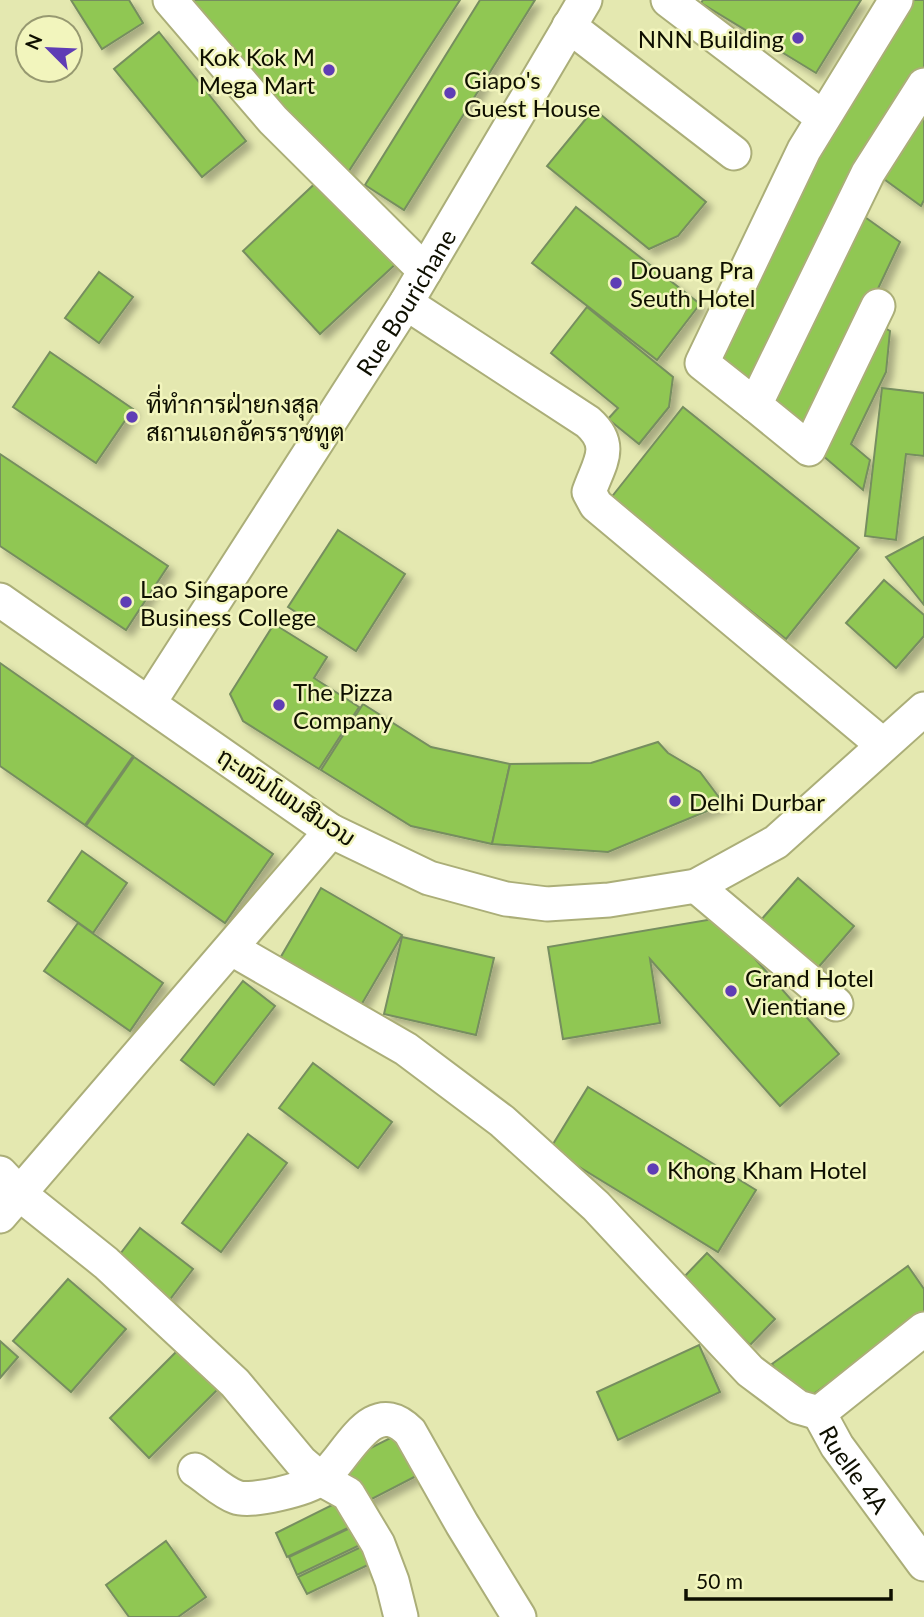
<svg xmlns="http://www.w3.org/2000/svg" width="924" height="1617" viewBox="0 0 924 1617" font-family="Lato,'Noto Sans Lao',Sarabun,sans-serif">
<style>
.building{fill:#90c752;stroke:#768e5f;stroke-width:2;filter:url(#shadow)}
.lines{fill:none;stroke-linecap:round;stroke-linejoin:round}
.minor-casing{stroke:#abae78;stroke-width:37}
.minor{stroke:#fff;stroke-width:33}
.poi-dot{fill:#5f3db5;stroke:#f2f5bd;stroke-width:2.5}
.labels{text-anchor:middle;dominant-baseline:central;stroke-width:5;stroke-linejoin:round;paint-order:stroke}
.poi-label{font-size:24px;fill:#0e0f00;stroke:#f2f5bd;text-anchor:start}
.street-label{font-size:24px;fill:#0e0f00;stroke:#f2f5bd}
</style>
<defs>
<filter id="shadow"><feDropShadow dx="6" dy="6" stdDeviation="3.5" flood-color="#0004"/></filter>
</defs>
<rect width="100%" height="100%" fill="#e4e8b0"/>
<g class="building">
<polygon points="71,0 129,0 143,23 102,49"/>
<polygon points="183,0 460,0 345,177"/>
<polygon points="480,0 535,0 404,210 365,185"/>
<polygon points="703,0 861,0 816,73 701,3"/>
<polygon points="904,0 924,0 924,71 758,391 716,358 807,153"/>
<polygon points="159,32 246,141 202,177 114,69"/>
<polygon points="924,101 924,200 921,206 877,174"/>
<polygon points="594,109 706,202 678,236 649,249 547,166"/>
<polygon points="323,176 400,260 320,334 243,251"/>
<polygon points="576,207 700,304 657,360 532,263"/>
<polygon points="855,210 900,242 808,437 765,405"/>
<polygon points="99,272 133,297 99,343 65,318"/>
<polygon points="587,307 673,377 669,407 639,444 608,419 618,408 551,353"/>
<polygon points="873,321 890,331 886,372 851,444 870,460 863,490 815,449"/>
<polygon points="50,352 133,409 96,463 13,407"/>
<polygon points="882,388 924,393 924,456 906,454 896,540 865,536"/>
<polygon points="683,407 859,548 786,639 610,499"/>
<polygon points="0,454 168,566 126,630 0,546"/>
<polygon points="338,530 405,574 356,651 288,607"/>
<polygon points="924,537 924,605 886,557"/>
<polygon points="884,580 924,615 924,636 896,668 846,623"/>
<polygon points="274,624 327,657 314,678 359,707 319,769 243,721 230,694"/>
<polygon points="0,663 133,756 85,825 0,766"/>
<polygon points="363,704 431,747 510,764 492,844 411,826 321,770"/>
<polygon points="658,742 668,753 700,772 724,804 608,852 492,844 510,764 591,763"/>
<polygon points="134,757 273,854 225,923 86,826"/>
<polygon points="82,851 127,883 93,933 48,901"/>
<polygon points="798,878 854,926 816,970 760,921"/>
<polygon points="321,888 402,935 360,1007 279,960"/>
<polygon points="719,918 839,1054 780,1106 650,959 660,1023 563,1039 548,947"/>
<polygon points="78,923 163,983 130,1031 44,971"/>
<polygon points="402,937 494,958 476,1035 384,1014"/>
<polygon points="243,981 275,1006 214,1085 181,1060"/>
<polygon points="313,1063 392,1122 358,1168 279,1108"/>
<polygon points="588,1087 756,1190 718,1252 550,1149"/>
<polygon points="248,1134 287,1163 221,1252 182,1223"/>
<polygon points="140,1228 193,1269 168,1302 114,1262"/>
<polygon points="707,1253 775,1319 750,1345 682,1279"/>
<polygon points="908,1266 924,1289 924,1314 800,1404 772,1364"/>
<polygon points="68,1279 126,1329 71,1392 13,1341"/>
<polygon points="0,1341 18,1357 0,1378"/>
<polygon points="699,1345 720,1392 618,1440 597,1392"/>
<polygon points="179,1349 220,1387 149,1458 110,1418"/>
<polygon points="404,1431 424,1472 364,1503 343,1462"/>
<polygon points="338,1502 350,1527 287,1557 276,1533"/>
<polygon points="352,1527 360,1545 297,1575 289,1557"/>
<polygon points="166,1541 206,1597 178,1617 129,1617 106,1585"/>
<polygon points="361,1547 370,1564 307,1594 298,1577"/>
</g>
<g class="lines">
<g class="minor-casing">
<g id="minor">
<polyline points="170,0 273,120 425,271"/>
<polyline points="668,0 822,117"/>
<polyline points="569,26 734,153"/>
<path d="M406,303L588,422C615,446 599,463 589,492L596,505L883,745"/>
<polyline points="878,306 809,449 755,405 868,173 924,85"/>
<polyline points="755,405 702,363 804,150 896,0"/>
<polyline points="0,600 331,831 429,878 506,899 547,904 609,900 696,886 776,842 924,709"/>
<path id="s1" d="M149,703L406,303L585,0"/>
<polyline points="696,886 836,1004"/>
<polyline points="232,949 406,1049 502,1121 596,1206 750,1371 798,1407 819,1413"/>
<polyline points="0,1173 21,1195 106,1263 235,1383 301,1462 321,1479 348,1494 378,1544 392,1581 401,1617"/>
<polyline points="0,1216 331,831"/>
<path id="s2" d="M924,1329L819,1413L837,1446L924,1564"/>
<path d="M195,1470C208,1478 222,1492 236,1497C251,1503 307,1489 320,1479C346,1462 370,1391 410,1432L462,1524L519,1617"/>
</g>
</g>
<use href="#minor" class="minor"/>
</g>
<g class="poi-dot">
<circle cx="798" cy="38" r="7"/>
<circle cx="329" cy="70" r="7"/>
<circle cx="450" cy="93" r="7"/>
<circle cx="616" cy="283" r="7"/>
<circle cx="132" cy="417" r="7"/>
<circle cx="126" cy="602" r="7"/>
<circle cx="279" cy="705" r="7"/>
<circle cx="675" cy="801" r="7"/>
<circle cx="731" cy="991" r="7"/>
<circle cx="653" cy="1169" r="7"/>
</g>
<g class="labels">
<g class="poi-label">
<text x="784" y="38" text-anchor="end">NNN Building</text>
<text x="315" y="56" text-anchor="end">Kok Kok M<tspan x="315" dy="28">Mega Mart</tspan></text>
<text x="464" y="79">Giapo's<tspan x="464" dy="28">Guest House</tspan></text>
<text x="630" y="269">Douang Pra<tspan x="630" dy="28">Seuth Hotel</tspan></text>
<text x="146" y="403">ที่ทำการฝ่ายกงสุล<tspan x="146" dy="28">สถานเอกอัครราชทูต</tspan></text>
<text x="140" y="588">Lao Singapore<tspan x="140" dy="28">Business College</tspan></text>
<text x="293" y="691">The Pizza<tspan x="293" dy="28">Company</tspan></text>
<text x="689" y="801">Delhi Durbar</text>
<text x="745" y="977">Grand Hotel<tspan x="745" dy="28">Vientiane</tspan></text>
<text x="667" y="1169">Khong Kham Hotel</text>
</g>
<g class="street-label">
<text stroke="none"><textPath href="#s1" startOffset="476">Rue Bourichane</textPath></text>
<text transform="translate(287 796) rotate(33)">ຖະໜົນໂພນສີນວນ</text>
<text stroke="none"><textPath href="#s2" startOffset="201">Ruelle 4A</textPath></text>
</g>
</g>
<g transform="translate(49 49) rotate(294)"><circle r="33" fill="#f2f5bd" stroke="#979971" stroke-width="2"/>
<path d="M0-5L12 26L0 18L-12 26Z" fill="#5f3db5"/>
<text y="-10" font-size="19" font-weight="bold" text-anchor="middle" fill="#0e0f00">N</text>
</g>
<path d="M686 1589v10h205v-10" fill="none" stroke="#0e0f00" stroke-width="3.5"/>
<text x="696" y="1589" font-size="21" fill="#0e0f00" stroke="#f2f5bd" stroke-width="5" paint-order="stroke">50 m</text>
</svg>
